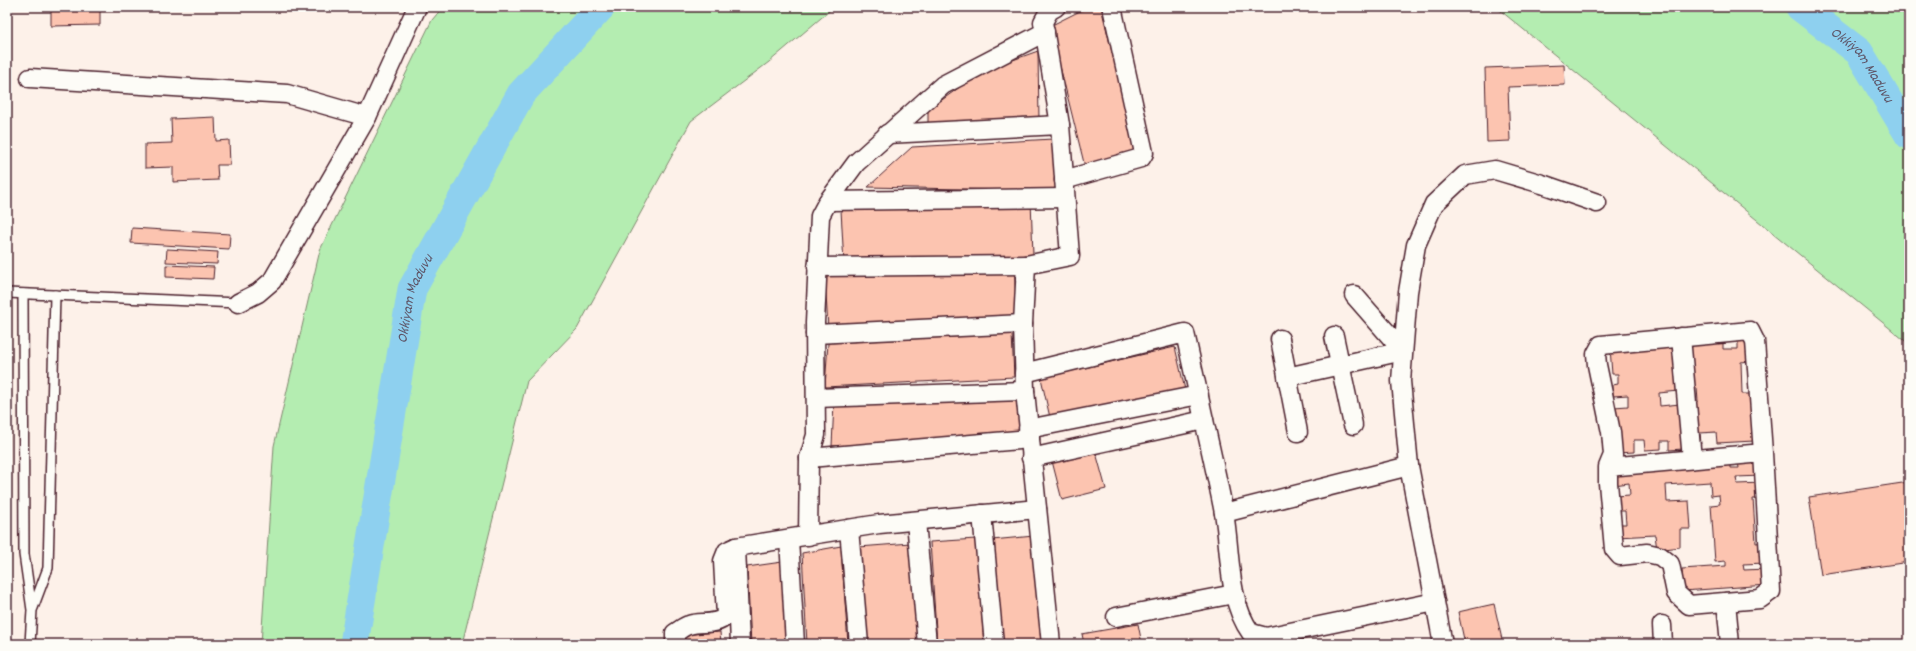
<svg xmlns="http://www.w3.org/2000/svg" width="1916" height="651" viewBox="0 0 1916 651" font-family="Dekko,sans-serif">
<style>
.green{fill:#b4edb1;stroke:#7f866e}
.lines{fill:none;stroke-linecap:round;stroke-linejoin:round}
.river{stroke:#8ed0ef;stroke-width:29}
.building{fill:#fcc4b0;stroke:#4a1f2b}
.service-casing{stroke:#4a1f2b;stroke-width:12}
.minor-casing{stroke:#4a1f2b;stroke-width:21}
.service{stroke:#fdfcf7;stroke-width:9}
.minor{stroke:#fdfcf7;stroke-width:18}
.labels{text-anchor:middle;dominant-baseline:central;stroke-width:4;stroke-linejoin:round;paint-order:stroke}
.water-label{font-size:15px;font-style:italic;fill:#5e5466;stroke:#fdfcf7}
</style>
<rect width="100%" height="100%" fill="#fdf1e9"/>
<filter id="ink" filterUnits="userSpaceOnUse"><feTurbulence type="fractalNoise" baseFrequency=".025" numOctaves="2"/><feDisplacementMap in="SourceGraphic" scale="8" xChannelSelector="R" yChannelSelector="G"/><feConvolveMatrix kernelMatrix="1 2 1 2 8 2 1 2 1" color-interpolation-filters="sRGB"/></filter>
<g filter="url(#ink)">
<g class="green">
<polygon points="443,7 834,7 769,62 691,121 577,329 527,381 462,644 261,644 274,446 320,250 432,20"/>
<polygon points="1496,7 1909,7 1909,344"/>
</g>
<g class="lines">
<g class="river">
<path id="s1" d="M1800,7L1859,52L1909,135"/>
<path id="s2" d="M354,644L412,289L521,94L601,7"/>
</g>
</g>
<g class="building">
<polygon points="51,7 100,7 100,25 51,26"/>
<polygon points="1088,7 1101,7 1137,155 1085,167 1050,26"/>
<polygon points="1038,51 1039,122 928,124 928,110 982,71"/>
<polygon points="1564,65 1565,85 1508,87 1510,141 1487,142 1485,68"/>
<polygon points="215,117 216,141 229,140 230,165 217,165 218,180 173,182 173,167 145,168 145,144 172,143 171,119"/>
<polygon points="1053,139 1056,191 868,187 912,147"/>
<polygon points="1031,201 1033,255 844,264 841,210"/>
<polygon points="132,228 230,234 229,249 131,243"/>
<polygon points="167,249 218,252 217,264 166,262"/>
<polygon points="166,265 214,267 213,279 166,277"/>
<polygon points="1014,265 1017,319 828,329 825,275"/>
<polygon points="1012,334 1014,377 825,387 828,343"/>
<polygon points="1738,338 1749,338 1751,361 1741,362 1742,394 1752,394 1754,441 1717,443 1716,432 1700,433 1701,444 1693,444 1690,402 1698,401 1697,388 1687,389 1684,341 1723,339 1723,349 1738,349"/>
<polygon points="1676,344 1679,391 1659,393 1660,406 1680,404 1683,449 1669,450 1669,441 1661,441 1661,449 1645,450 1644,440 1634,440 1634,452 1617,453 1614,407 1628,406 1628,395 1613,396 1613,385 1618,384 1618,374 1612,374 1610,348"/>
<polygon points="1175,347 1186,394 1051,422 1041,378"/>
<polygon points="1019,396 1022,437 832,446 834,402"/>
<polygon points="7,423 9,423 8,556 7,556"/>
<polygon points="1095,449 1106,489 1062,500 1052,461"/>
<polygon points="1761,460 1762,476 1736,477 1737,484 1763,483 1764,499 1753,499 1756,543 1764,542 1765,563 1743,564 1744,570 1766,569 1767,585 1683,591 1682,569 1726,566 1726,561 1715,562 1711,505 1720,504 1719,495 1711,496 1710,482 1666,485 1667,502 1689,501 1691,529 1680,529 1680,547 1657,550 1655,535 1617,537 1617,524 1626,524 1625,511 1616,511 1615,496 1630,495 1629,483 1614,485 1615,474 1730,462 1730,468 1739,468 1738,462"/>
<polygon points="1909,482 1909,562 1821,575 1809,497"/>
<polygon points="1034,536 1041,644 1000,644 992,540"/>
<polygon points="976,539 984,644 937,644 930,542"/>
<polygon points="911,543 919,644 867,644 859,547"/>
<polygon points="841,546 848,644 807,644 802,553"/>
<polygon points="782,562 787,644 751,644 747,567"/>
<polygon points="1494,604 1503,644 1465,644 1458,612"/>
<polygon points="1138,624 1142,644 1084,644 1082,634"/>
<polygon points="720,632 721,644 681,644 681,635"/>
</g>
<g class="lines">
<g class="service-casing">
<g id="service">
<polyline points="7,293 238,303"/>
<polyline points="23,294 24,554 32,610 30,644"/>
<polyline points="33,608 48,568 55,295"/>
</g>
</g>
<g class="minor-casing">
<g id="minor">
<polyline points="30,78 287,94 367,117"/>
<polyline points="887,134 1060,125"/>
<polyline points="1064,180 1141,158 1144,153 1112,7"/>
<polyline points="828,201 1065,198"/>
<polyline points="817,267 1026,265"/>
<polyline points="238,303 258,293 272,281 367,117 417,7"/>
<polyline points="815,334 1023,324"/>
<polyline points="1334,336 1353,425"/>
<polyline points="1681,337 1692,459"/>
<polyline points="1280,339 1298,432"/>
<polyline points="1024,373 1185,333 1204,420"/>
<polyline points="1287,377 1403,351 1354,295"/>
<polyline points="816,398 1025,391"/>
<polyline points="1028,429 1199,395"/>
<polyline points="809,458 1030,439"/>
<path d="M1031,458L1204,420C1211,451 1218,482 1224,513C1231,552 1227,600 1251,633L1266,637L1435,602"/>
<polyline points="1608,467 1763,453 1771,591 1760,599 1689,605 1676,593 1670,564 1660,556 1647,553 1620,556 1614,549 1608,483 1608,467 1613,455 1611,432 1597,365 1596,354 1601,345 1750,331 1755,341 1763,453"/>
<polyline points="1224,513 1409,466"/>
<polyline points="982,514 994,644"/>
<polyline points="916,521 927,644"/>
<polyline points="849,529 859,644"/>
<polyline points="808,536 809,458 816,435 815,323 820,216 828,201 856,163 943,85 1045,32"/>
<polyline points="789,539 795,644"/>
<polyline points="736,547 740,644"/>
<polyline points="1726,602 1730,644"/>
<polyline points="1116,617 1234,594"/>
<polyline points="1662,625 1663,644"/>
<path d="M675,644V633C680,630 684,626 689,625C701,621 716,626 726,616L723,561L727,551L736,547L879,524L1037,509"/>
<polyline points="1051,644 1025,391 1023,324 1026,265 1070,256 1060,125 1043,22 1049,11 1056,7"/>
<polyline points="1443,644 1409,466 1401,381 1408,292 1416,245 1434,204 1465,175 1495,170 1542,184 1597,203"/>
</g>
</g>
<use href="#service" class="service"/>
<use href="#minor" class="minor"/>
</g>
</g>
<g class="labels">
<g class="water-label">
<text stroke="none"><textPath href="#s1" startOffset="86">Okkiyam Maduvu</textPath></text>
<text stroke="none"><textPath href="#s2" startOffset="351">Okkiyam Maduvu</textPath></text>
</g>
</g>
<rect width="1916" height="651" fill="none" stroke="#fdfcf7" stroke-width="24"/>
<rect x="12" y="12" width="1892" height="627" fill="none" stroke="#4a1f2b" stroke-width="1.5" filter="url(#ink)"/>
</svg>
